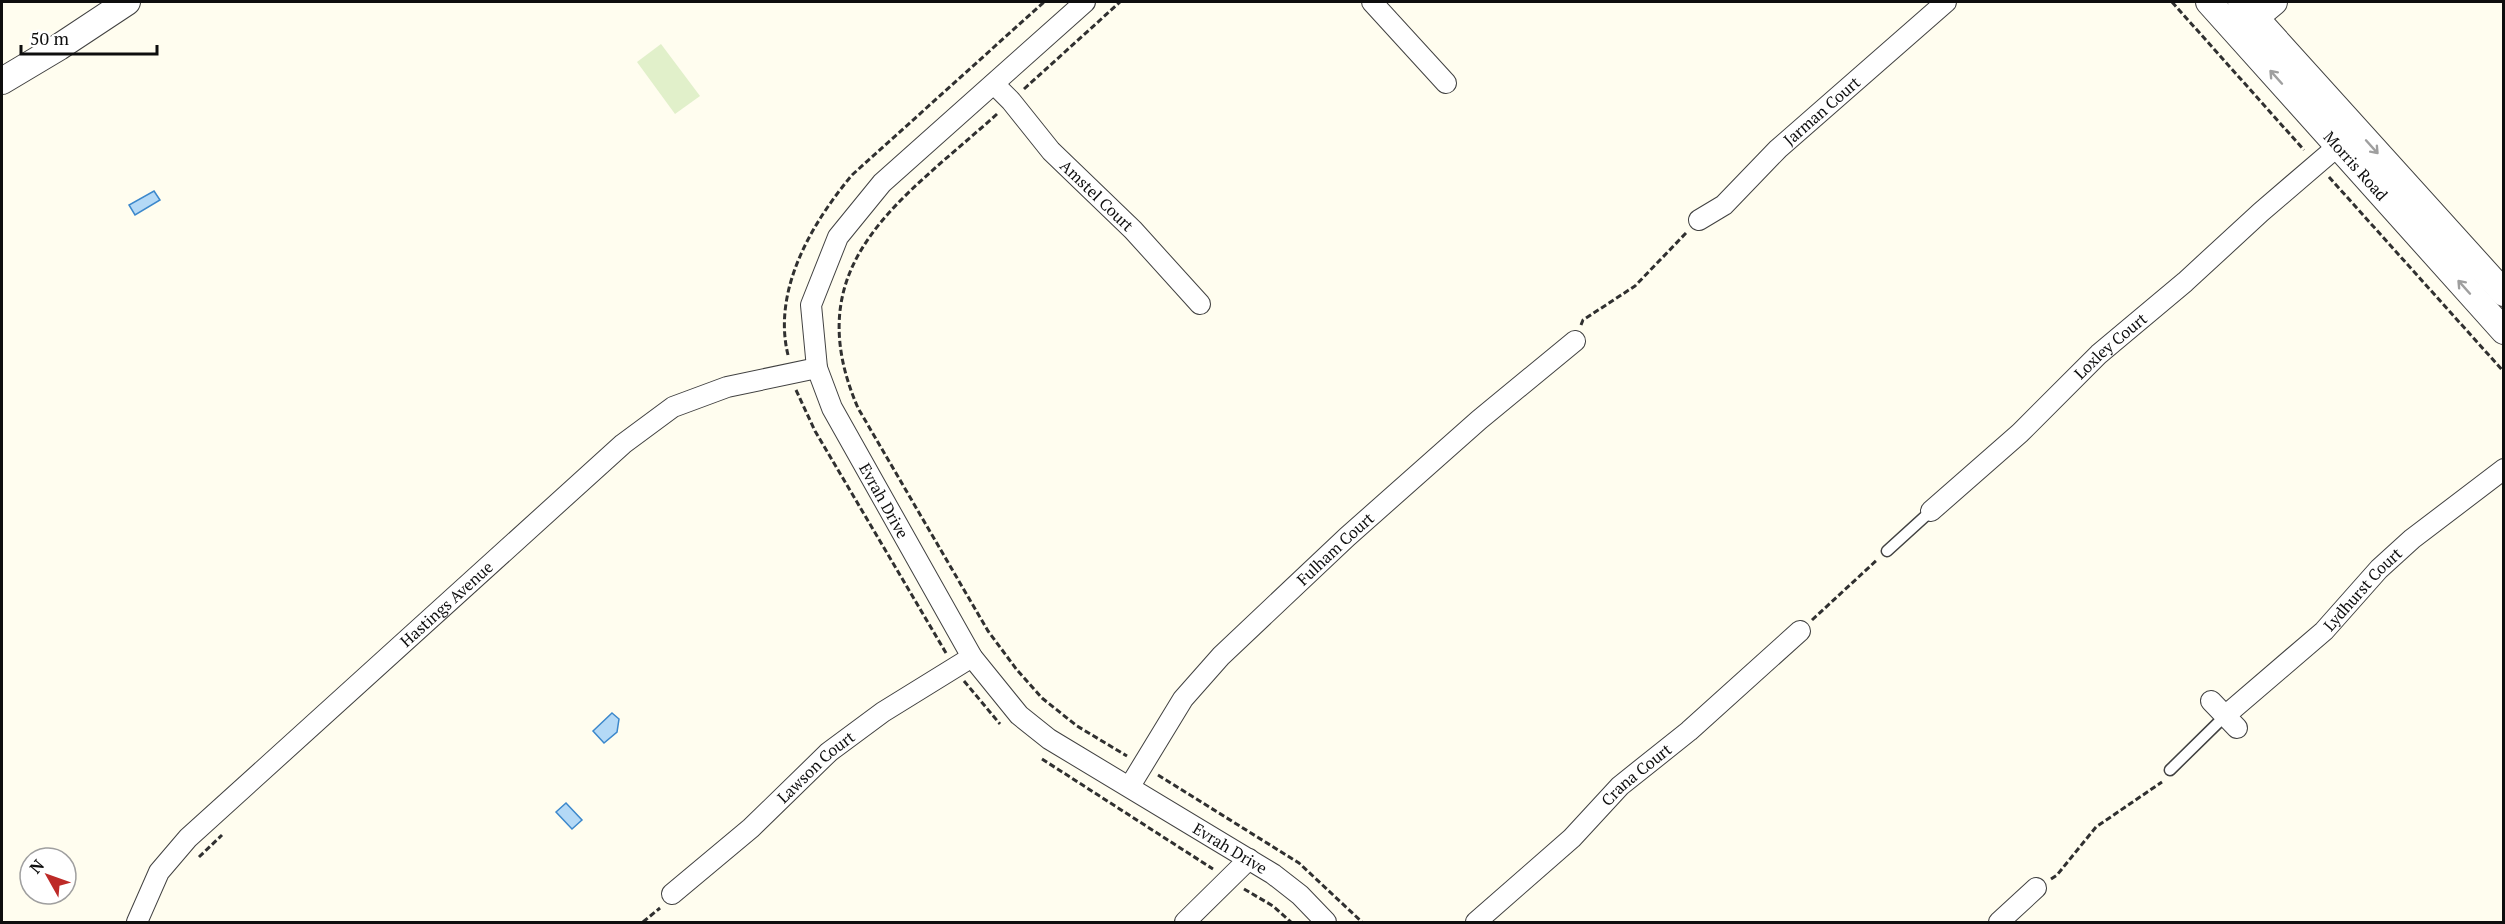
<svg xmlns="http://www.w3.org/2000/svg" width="2505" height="924" viewBox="0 0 2505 924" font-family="'PT Serif',serif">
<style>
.pitch{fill:#e1f0ca}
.water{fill:#b4d9f6;stroke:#3c88cc;stroke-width:1.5}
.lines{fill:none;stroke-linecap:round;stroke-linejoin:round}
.service-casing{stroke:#414141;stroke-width:13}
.minor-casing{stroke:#414141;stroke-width:22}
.tertiary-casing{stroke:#414141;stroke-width:28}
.path{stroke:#303030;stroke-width:3;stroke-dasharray:6 3;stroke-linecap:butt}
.service{stroke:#fff;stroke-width:10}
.minor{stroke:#fff;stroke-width:20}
.tertiary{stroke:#fff;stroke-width:26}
.oneway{stroke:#9f9f9f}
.labels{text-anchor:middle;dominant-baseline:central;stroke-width:6;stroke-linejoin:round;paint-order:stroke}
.street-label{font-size:16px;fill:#0e0e0e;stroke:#fff}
</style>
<rect width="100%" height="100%" fill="#fffdef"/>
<polygon class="pitch" points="661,44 700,96 675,114 637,62"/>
<g class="water">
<polygon points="154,191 160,200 135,215 129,205"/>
<polygon points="612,713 619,719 617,732 604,743 593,731"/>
<polygon points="566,803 582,820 572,829 556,812"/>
</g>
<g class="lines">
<g class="service-casing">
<g id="service">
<polyline points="1887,551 1931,511"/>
<polyline points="2170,770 2226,715"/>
</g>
</g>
<g class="minor-casing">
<g id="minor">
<path id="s1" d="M1085,2L882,183L838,237L811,305L817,368L832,408L972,657L1019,715L1049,739L1273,874L1300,895L1326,922"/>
<polyline points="1372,2 1446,83"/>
<path id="s2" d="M994,84L1011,101L1051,151L1133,230L1200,304"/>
<path id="s3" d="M1699,220L1724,205L1778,149L1946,2"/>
<path id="s4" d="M1931,511L2020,433L2099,354L2185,282L2261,212L2338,146"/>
<polyline points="2211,701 2237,728"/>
<path id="s5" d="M2226,715L2324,631L2379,569L2412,539L2504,469"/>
<path id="s6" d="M1130,786L1183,699L1221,656L1347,537L1479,420L1575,341"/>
<path id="s7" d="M672,894L751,828L829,752L883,712L972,657"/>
<path id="s8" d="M137,922L159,872L188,838L623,444L673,407L727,387L817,368"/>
<polyline points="1185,922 1249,859"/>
<path id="s9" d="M1476,922L1572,838L1620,786L1689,731L1800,631"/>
<polyline points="1999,922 2036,888"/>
</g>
</g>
<g class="tertiary-casing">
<g id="tertiary">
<path id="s10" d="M2209,2L2504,331"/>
<polyline points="2241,2 2504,293"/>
<polyline points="2244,27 2274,2"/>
<polyline points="2,81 59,47 127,2"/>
</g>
</g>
<g class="path">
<polyline points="2172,2 2304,150"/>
<polyline points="1024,89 1120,2"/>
<path d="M997,114C902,200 795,263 858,408L988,631L1017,670L1042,698L1077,726L1127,756"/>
<polyline points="2329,177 2504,372"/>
<polyline points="1581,325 1583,320 1635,286 1687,232"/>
<path d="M788,355C772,290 812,223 852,175L1044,2"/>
<polyline points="796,390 815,431 946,653"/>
<polyline points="1812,620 1878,559"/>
<polyline points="964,681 1000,724"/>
<polyline points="1042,759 1213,869"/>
<polyline points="1158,775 1299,863 1362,922"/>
<polyline points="199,857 222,835"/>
<polyline points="2051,879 2057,875 2096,827 2162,782"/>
<polyline points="1244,889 1273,906 1291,922"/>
<polyline points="643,922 660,908"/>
</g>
<use href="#service" class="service"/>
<use href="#minor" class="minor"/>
<use href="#tertiary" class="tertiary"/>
</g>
<defs><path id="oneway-shaft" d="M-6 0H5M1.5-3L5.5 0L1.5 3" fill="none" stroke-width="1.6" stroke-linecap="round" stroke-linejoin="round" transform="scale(1.5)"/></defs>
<g class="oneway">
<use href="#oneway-shaft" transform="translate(2276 77) rotate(-132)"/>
<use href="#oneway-shaft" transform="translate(2372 147) rotate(48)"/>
<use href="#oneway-shaft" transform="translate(2464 287) rotate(-132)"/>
</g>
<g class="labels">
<g class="street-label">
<text stroke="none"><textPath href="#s3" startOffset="165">Jarman Court</textPath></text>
<text stroke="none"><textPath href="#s10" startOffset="220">Morris Road</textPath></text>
<text stroke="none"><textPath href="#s2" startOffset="152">Amstel Court</textPath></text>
<text stroke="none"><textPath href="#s4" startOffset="244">Loxley Court</textPath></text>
<text stroke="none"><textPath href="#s1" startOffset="627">Evrah Drive</textPath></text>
<text stroke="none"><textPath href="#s6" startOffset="316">Fulham Court</textPath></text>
<text stroke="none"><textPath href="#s5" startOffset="186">Lydhurst Court</textPath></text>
<text stroke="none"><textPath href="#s8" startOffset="448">Hastings Avenue</textPath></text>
<text stroke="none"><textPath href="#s7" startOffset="192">Lawson Court</textPath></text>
<text stroke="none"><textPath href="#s9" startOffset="218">Crana Court</textPath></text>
<text stroke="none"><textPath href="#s1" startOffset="1131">Evrah Drive</textPath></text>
</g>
</g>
<rect width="2505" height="924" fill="none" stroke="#0e0e0e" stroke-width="6"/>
<g transform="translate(48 876) rotate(310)"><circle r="28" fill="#ffffff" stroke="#9f9f9f" stroke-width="1.5"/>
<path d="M0-4.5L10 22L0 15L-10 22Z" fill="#bd2a27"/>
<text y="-9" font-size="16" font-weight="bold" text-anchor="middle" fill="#0e0e0e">N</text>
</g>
<path d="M21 45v9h136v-9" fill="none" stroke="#0e0e0e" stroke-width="3"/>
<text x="30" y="45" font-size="18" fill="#0e0e0e" stroke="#ffffff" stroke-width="4.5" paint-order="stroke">50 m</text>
</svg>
